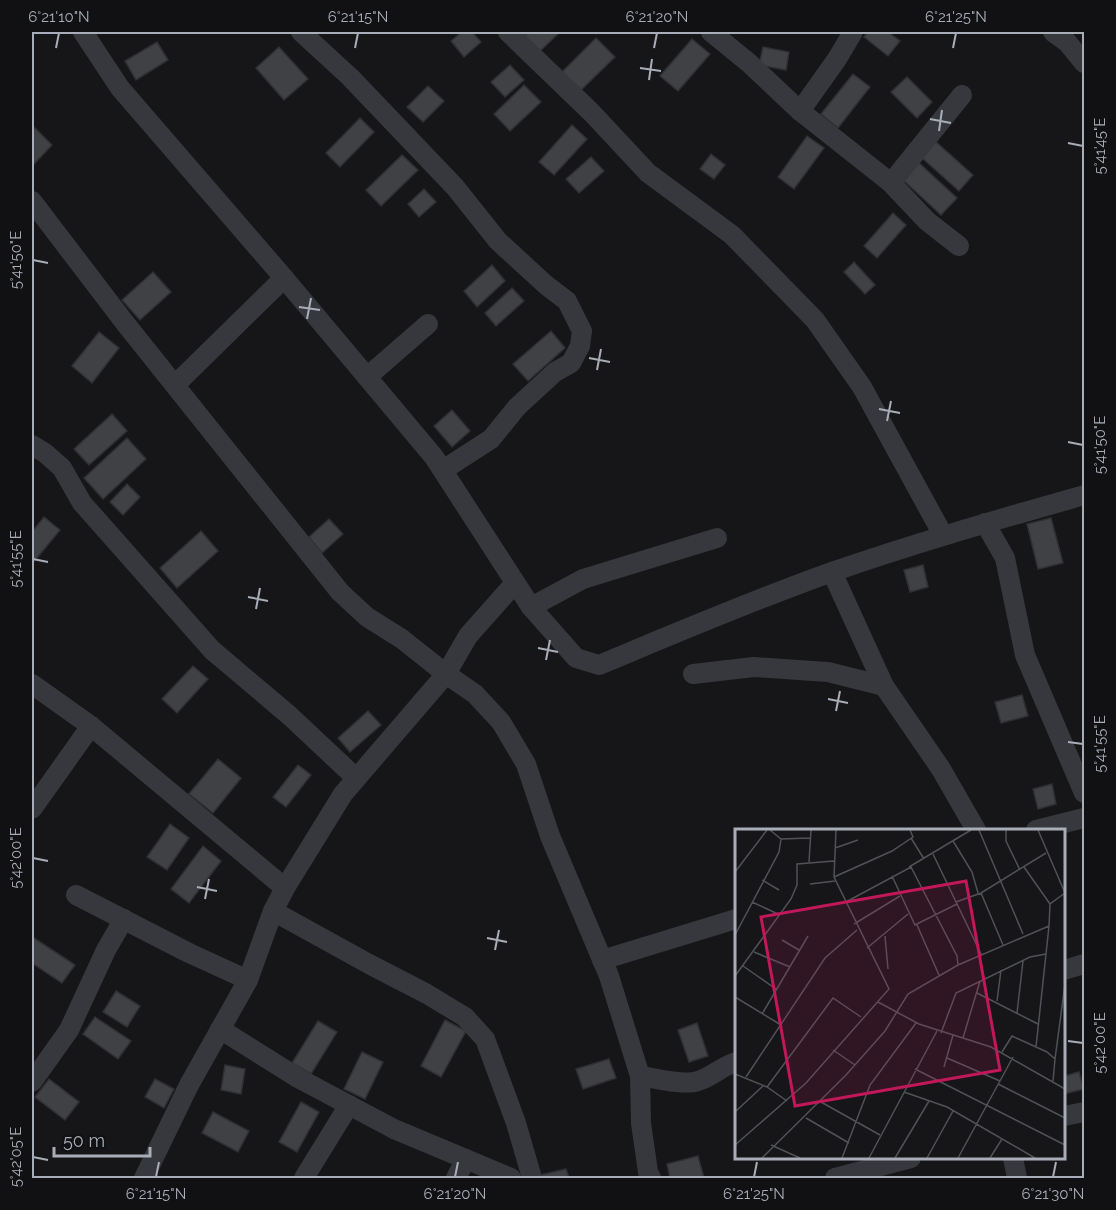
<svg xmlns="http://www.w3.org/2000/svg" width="1116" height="1210" viewBox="0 0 1116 1210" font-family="Raleway,sans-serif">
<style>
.building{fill:#404145;stroke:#303034;stroke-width:1.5}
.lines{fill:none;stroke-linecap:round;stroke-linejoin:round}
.minor{stroke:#37383d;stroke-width:20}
.ticks{fill:none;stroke:#a8adb8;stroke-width:2}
.inset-road{fill:none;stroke:#505258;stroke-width:1.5}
.view{fill:#c2185b;fill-opacity:0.15;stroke:#c2185b;stroke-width:3}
.inset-edge{fill:none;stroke:#a8adb8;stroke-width:3}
.neatline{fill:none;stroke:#a8adb8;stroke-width:2}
.ticks-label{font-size:15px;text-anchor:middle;fill:#a8adb8}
</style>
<rect width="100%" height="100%" fill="#161618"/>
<g class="building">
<polygon points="462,32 472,32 481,42 464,57 451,41"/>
<polygon points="529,32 560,32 539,52 524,36"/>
<polygon points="868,32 888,32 900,41 888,56 864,37"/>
<polygon points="596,38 615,57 579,92 561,73"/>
<polygon points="692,39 710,54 678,91 660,76"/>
<polygon points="157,42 168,60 136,80 125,61"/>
<polygon points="279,47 308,79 284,100 256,68"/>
<polygon points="763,47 789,52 786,70 759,65"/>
<polygon points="510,65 524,80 505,97 491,82"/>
<polygon points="853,74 870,87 838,128 821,114"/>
<polygon points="907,77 932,102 917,118 891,92"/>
<polygon points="524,85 541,102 510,131 494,114"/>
<polygon points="428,86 444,101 423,122 407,107"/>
<polygon points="360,118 374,132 340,167 326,153"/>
<polygon points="572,125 587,139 554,175 539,162"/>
<polygon points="35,128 52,145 32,166 32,132"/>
<polygon points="807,136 824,148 794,189 778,177"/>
<polygon points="935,141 973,175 959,191 921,157"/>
<polygon points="711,154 725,165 714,179 700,169"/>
<polygon points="402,155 418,170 381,206 366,190"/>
<polygon points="591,157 604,171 579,193 566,179"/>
<polygon points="917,161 957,198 941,215 901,178"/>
<polygon points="424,189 436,202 419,217 408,204"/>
<polygon points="893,213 906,225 877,258 864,246"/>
<polygon points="854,262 875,285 865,294 844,272"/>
<polygon points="492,265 505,281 477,307 464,291"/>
<polygon points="153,272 171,292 140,320 122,300"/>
<polygon points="512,288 524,301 496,326 485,313"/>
<polygon points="551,331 565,348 528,381 513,364"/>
<polygon points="99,332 119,348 92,383 72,366"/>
<polygon points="452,410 470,431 452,447 434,426"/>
<polygon points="112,414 127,431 89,465 74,449"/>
<polygon points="127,438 146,459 103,499 84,478"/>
<polygon points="127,484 140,497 123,515 110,502"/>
<polygon points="44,517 60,530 32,564 32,532"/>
<polygon points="1051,518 1063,563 1038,569 1027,524"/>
<polygon points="329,519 343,534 322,553 309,537"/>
<polygon points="201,531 218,551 177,588 160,568"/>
<polygon points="923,565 928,587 910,592 904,570"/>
<polygon points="193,666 208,679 177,713 162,699"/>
<polygon points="1022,695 1028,716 1001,723 995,702"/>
<polygon points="368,711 381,725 350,752 338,738"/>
<polygon points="218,759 241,778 213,813 189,794"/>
<polygon points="298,765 311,775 286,807 273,797"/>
<polygon points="1052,784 1056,804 1038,809 1033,789"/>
<polygon points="170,824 189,838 167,870 147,857"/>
<polygon points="203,846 221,861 189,903 171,889"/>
<polygon points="34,938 75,965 62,983 32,963 32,942"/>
<polygon points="116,991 140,1006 127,1027 103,1012"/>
<polygon points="95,1017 131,1041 118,1059 83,1034"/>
<polygon points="445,1020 466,1031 441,1077 421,1066"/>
<polygon points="318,1021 337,1032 311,1074 292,1063"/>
<polygon points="697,1023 708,1056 689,1062 678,1030"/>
<polygon points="362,1052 383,1062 365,1099 344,1089"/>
<polygon points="609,1059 616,1078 583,1089 576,1069"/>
<polygon points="225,1065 245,1069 241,1094 221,1090"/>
<polygon points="1079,1072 1084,1089 1064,1094 1064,1076"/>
<polygon points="49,1079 79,1102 65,1120 35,1097"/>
<polygon points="155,1079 174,1089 164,1108 145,1097"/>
<polygon points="301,1102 319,1112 297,1152 279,1142"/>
<polygon points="213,1112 249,1131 238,1152 202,1133"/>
<polygon points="698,1156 704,1178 670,1178 667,1164"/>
<polygon points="566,1169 569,1178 541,1178 540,1175"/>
</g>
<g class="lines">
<g class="minor">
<path d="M83,32L120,88L284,278L434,457L531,607L576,658L599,665C676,633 753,600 832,572C915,543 1000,519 1084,495"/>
<polyline points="301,32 350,77 455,187 498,241 546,285 567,301 582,331 580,346 571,363 555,372 517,407 491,439 443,470"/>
<polyline points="508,32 592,113 648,173 732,235 815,320 862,387 943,535"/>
<polyline points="711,32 749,63 800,111 891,183 927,221 959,246"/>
<polyline points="1053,32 1067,42 1084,63"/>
<polyline points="800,111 837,59 853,32"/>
<polyline points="891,183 962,95"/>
<polyline points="32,201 125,323 340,592 367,617 402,639 446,674 475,694 501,722 526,764 550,836 609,976 640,1076 641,1123 648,1172 651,1178"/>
<polyline points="367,377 428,324"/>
<polyline points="175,385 284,278"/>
<polyline points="32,445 45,453 62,468 82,503 212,650 290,716 356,778"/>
<polyline points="985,523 1005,558 1025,655 1084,793"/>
<polyline points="832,572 884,686 941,769 976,830"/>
<polyline points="531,607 583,579 717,538"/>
<polyline points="693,674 754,667 828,672 884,686"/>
<polyline points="32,684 91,726 285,888"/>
<polyline points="32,809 91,726"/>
<polyline points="1036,830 1084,818"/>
<polyline points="76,895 189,953 248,980"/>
<polyline points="273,911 369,964 427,994 465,1017 485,1039 491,1055 516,1123 532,1178"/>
<polyline points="602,960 736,919"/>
<polyline points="1064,970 1084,964"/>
<polyline points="220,1029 298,1078 394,1129 511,1178"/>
<path d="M640,1076C655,1078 684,1086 698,1081C712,1077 722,1066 736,1062"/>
<polyline points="32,1082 69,1030 106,950 124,919"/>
<polyline points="1064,1116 1084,1112"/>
<polyline points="1013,1158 1017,1178"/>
<polyline points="144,1178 189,1085 248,980 273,911 285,888 343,794 446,674 468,636 515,583"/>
<polyline points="304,1178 349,1105"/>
<polyline points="456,1178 466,1159"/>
<polyline points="835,1178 911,1158"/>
</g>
</g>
<path class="ticks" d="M56,48L59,33M355,48L358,33M654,48L657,33M953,48L956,33M640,68L661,71M649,80L652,59M930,119L951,123M939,131L942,110M1068,143L1083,146M33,260L48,263M299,307L320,310M307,319L311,298M589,358L610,362M597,370L601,349M879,409L900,413M887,421L891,401M1068,442L1083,445M33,559L48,562M248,597L268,601M256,609L260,588M538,648L558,652M546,660L550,640M828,699L848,703M836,711L840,691M1068,742L1083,744M33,858L48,861M197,887L217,891M205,899L209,879M487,938L507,942M495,950L499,930M1068,1041L1083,1043M33,1157L48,1160M156,1177L159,1162M455,1177L458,1162M754,1177L757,1162M1053,1177L1056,1162"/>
<g transform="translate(735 829)">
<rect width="330" height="330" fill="#161618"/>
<path class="inset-road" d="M244,1L288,105M271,1V12L285,41M303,1L330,64M176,9L189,30M46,10L75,9M218,12L237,43L243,64M100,19L123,11M198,25L247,127M74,33L76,1M174,38L236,1M289,38L315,75M0,43L32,1M157,47L180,96L222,75M99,48L157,22L178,8L175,1M27,51L44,61M75,55L100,52M246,64L268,116M17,73L43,85M221,73L246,64L311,24M109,74L176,38L222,127L223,136M119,95L165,67M182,96L204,146M0,106L44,23L46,10L35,1M150,107L153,140M47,111L64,121M132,119L173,85M19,123L55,138M8,137L41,160M0,147L56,70L62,56V35L99,32M242,164L303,195M0,168L46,196M262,172L266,141M143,173L184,195L256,218L330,260M282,184L288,132M27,185L73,107M206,204L221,164L295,128L311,125M228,209L245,152M301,218L314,97M98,221L120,236M267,223L277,207L312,223L320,230L318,252M212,229L265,252M320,230L330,155M209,238L218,206M180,240L330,316M0,245L32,258L52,272M11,248L90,129L122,101M263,255L330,289M32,258L98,169L126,188M169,263L212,278L300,329M86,273L145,306M0,283L29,256M71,289L114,314M0,316L71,254L154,160L99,48L101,1M36,316L65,329M27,329L111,246L150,202L173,165L223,136L314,97L315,75L330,64M107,329L135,256L181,194M134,329L202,202M160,329L194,272M192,329L218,282M223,329L278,228M255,329L267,310"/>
<path class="view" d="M231,52L265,241L60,277L26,88Z"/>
<rect width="330" height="330" class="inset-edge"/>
</g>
<rect width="1116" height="1210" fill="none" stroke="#111113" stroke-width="66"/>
<path d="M54 1147v9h96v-9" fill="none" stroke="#a8adb8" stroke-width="3"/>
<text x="63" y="1147" font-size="18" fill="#a8adb8" stroke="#111113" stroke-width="4.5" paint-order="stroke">50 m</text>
<rect x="33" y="33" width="1050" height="1144" class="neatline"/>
<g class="ticks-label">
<text x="59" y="22">6°21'10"N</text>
<text x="358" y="22">6°21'15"N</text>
<text x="657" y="22">6°21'20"N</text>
<text x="956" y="22">6°21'25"N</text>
<text transform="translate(1100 146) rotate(-90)" y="5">5°41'45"E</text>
<text transform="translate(16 260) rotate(-90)" y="5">5°41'50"E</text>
<text transform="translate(1100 445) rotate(-90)" y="5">5°41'50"E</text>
<text transform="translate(16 559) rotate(-90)" y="5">5°41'55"E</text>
<text transform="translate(1100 744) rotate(-90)" y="5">5°41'55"E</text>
<text transform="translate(16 858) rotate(-90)" y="5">5°42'00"E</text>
<text transform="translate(1100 1043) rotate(-90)" y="5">5°42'00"E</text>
<text transform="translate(16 1157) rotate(-90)" y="5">5°42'05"E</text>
<text x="156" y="1199">6°21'15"N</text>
<text x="455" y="1199">6°21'20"N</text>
<text x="754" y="1199">6°21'25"N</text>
<text x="1053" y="1199">6°21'30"N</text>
</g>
</svg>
